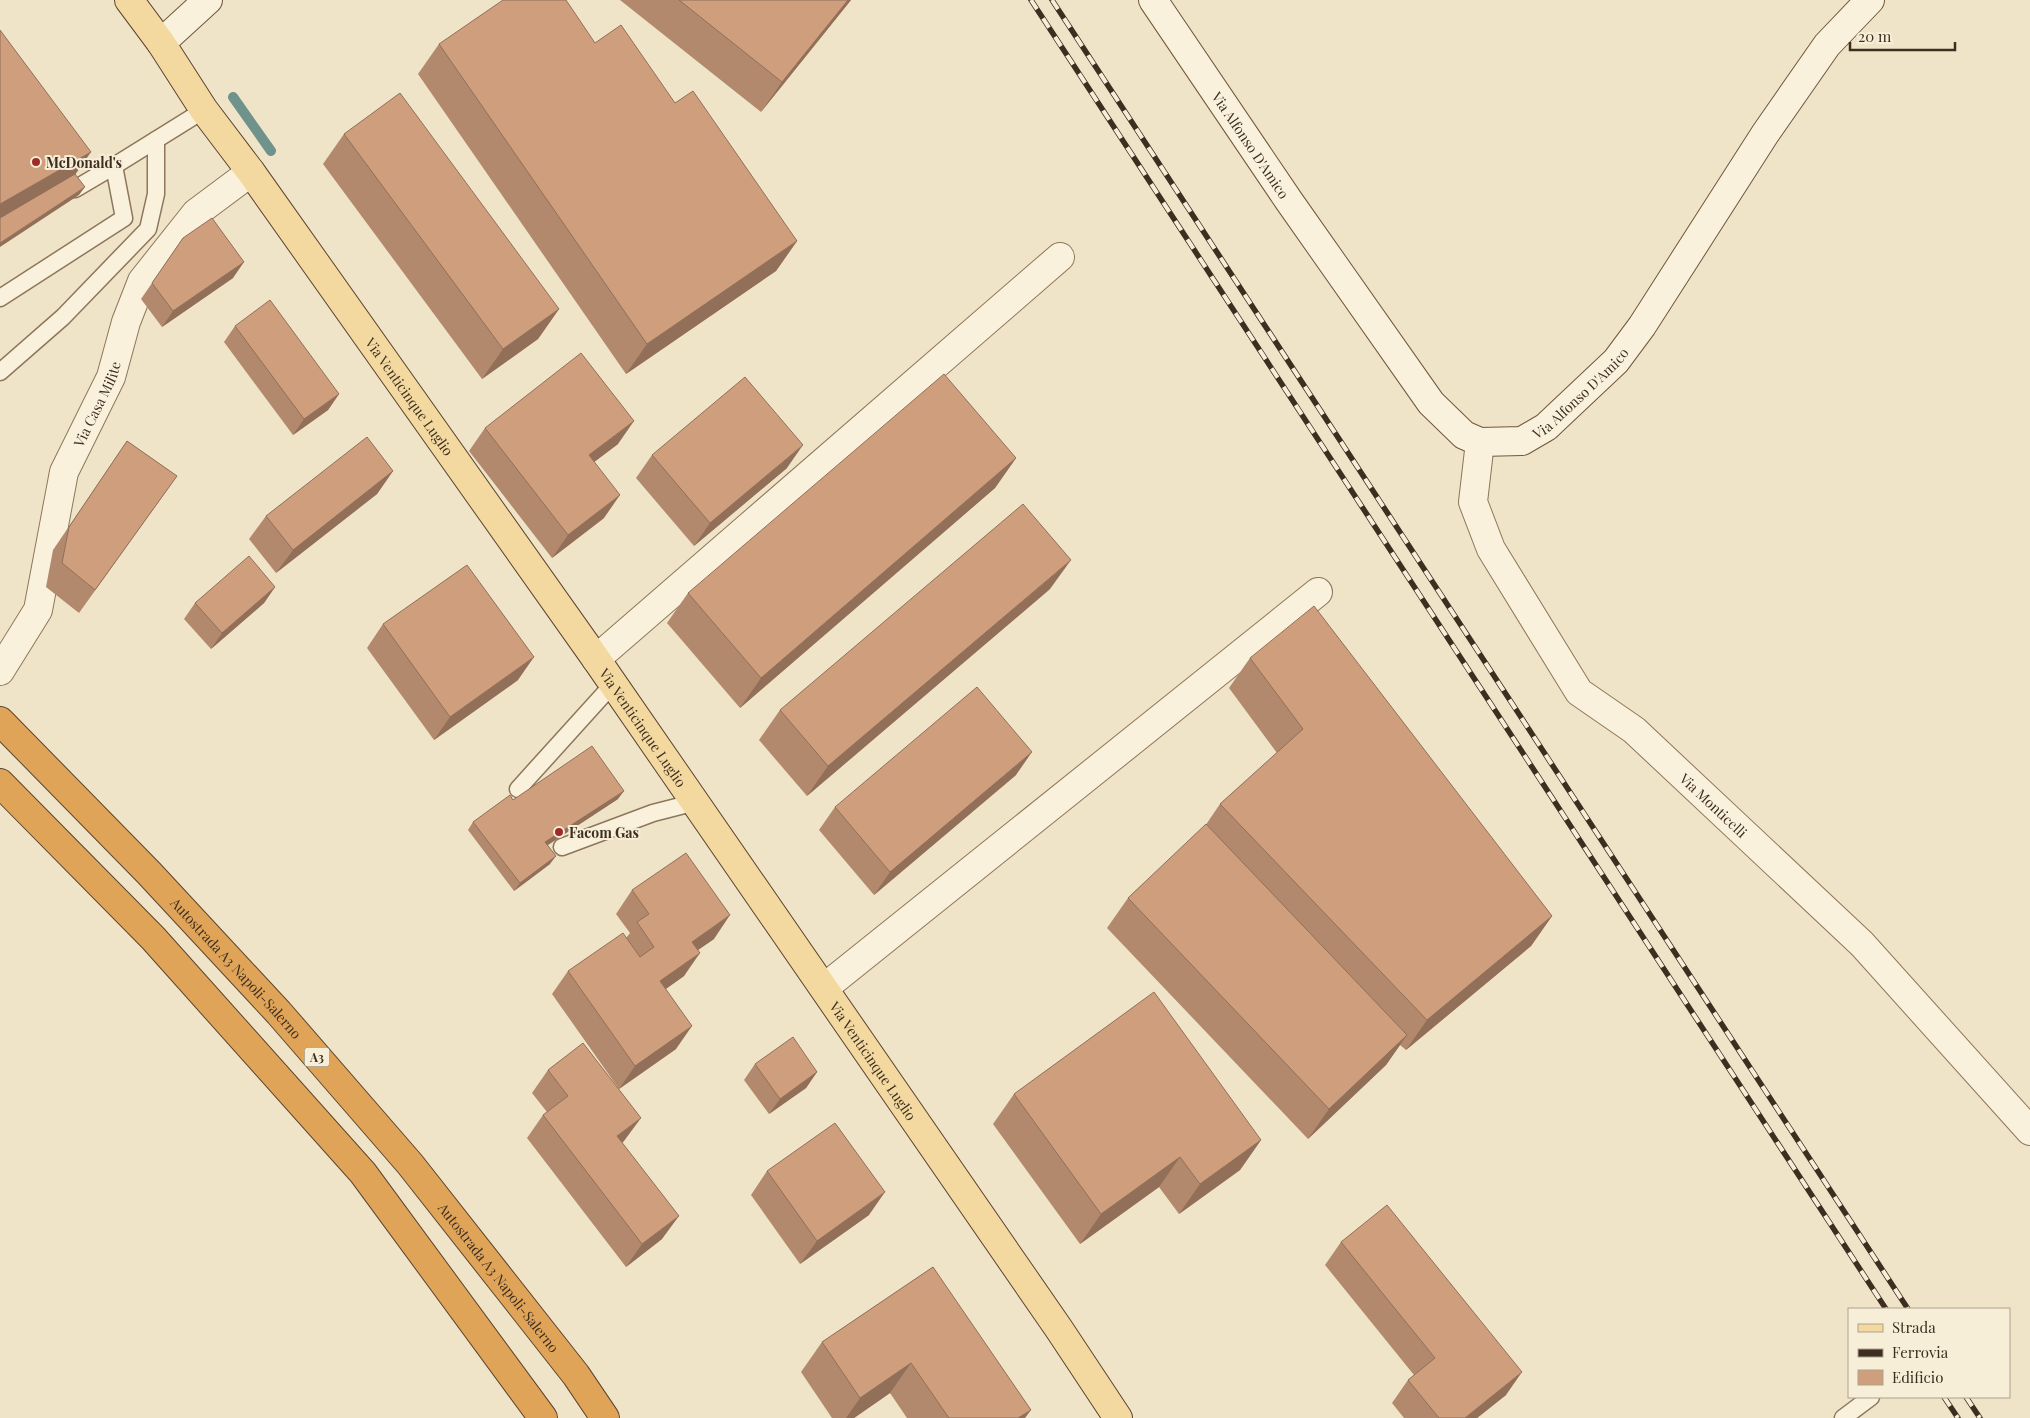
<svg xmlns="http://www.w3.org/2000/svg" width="2030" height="1418" viewBox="0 0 2030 1418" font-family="'Playfair Display',serif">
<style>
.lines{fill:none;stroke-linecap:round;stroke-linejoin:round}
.stream{stroke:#6f938a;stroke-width:10}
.lane-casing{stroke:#8d765c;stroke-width:19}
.street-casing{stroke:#8d765c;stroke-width:30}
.secondary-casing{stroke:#6f573f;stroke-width:30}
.primary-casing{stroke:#5b4430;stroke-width:30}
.highway-casing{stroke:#5b4430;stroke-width:30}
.lane{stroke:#faf1dc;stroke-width:16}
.street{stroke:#faf1dc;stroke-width:28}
.secondary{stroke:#faf1dc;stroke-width:28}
.primary{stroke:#f3d9a0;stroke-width:28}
.highway{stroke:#e0a458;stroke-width:28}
.rail-casing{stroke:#3d2e20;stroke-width:5.5}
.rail{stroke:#f7eed8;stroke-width:4;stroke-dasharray:11;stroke-linecap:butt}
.wall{fill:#b2896c}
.shaded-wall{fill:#916f58}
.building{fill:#cf9f7d;stroke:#916f58}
.poi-dot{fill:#9e2a2b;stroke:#f7eed8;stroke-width:2}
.labels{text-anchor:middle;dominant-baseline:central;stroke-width:4;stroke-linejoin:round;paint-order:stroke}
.shield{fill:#f7eed8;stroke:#756857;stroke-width:1}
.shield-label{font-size:12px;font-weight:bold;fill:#3d2e20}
.street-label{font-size:14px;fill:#3d2e20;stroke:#f7eed8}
.poi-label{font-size:14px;font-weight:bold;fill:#3d2e20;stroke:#f7eed8;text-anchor:start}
</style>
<rect width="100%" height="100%" fill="#f0e4c8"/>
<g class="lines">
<polyline class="stream" points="233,97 271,151"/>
<g class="lane-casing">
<g id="lane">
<polyline points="114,166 204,110"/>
<polyline points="0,298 124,218 114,166 75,189"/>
<polyline points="0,372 63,317 148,229 156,194 156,140"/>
<polyline points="518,789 613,684"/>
<polyline points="562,847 653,813 696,802"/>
<polyline points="1843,1418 1871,1397"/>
</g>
</g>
<g class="street-casing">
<g id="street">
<path id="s1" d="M1480,442L1473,502L1491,549L1579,692L1634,730L1862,944L2030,1131"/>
<polyline points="596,659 1060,257"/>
<path id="s2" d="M0,671L38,610L64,472L111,377L126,322L142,281L196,213L251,172"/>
<polyline points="824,988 1318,592"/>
</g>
</g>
<g class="secondary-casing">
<g id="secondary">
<path id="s3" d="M1153,0L1289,201L1431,403L1464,435L1480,442L1522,441L1546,427L1616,361L1642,326L1765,134L1827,45L1870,0"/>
<polyline points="161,43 208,0"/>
</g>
</g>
<g class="primary-casing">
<g id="primary">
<path id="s4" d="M129,0L161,43L204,110L251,172L596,659L1059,1329L1118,1418"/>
</g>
</g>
<g class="highway-casing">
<g id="highway">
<path id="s5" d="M0,721L149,873L279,1013L410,1164L576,1375L605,1418"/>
<polyline points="0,783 153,938 363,1173 543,1418"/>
</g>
</g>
<use href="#lane" class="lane"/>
<use href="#street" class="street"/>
<use href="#secondary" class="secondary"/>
<use href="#primary" class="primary"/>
<use href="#highway" class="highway"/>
<g class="rail-casing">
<g id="rail">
<polyline points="1031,0 1886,1309"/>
<polyline points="1052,0 1908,1309"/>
<polyline points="1944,1397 1958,1418"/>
<polyline points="1966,1397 1980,1418"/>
</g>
</g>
<use href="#rail" class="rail"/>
</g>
<g class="wall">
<polygon points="620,0 851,0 761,112"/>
<polygon points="595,43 675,103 797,241 776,271 626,374 418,74 439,44"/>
<polygon points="344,134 559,309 538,339 482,379 323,164"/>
<polygon points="183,238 233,278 162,327 141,299"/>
<polygon points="235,326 339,394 328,410 293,435 224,342"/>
<polygon points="485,428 618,444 594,462 604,518 552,558 469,451"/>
<polygon points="127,441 177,476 79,613 46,587 53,550"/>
<polygon points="652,455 787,468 694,546 636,478"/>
<polygon points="1016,458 995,488 740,708 667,623 688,593"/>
<polygon points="393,471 377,494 276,573 249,539 266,516"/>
<polygon points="275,587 264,603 211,649 184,619 195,603"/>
<polygon points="1050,589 807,796 759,740 780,710"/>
<polygon points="383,624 518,680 434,740 367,648"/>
<polygon points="1250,658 1552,916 1531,946 1406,1050 1400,1045 1386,1065 1308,1139 1107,928 1128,898 1205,826 1220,804 1277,753 1229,688"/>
<polygon points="1016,775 874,895 819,830 835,807"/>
<polygon points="618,799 548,845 550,864 514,891 468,830 473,822 513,800"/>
<polygon points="632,890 714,939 698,950 684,976 666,989 676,1049 619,1089 552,994 568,971 626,938 630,933 616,914"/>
<polygon points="755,1064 817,1072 806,1088 769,1114 744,1080"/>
<polygon points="548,1070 624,1141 622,1143 662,1239 626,1267 527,1138 543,1115 547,1112 532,1093"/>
<polygon points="1014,1094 1261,1140 1240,1170 1179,1214 1159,1187 1080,1244 993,1124"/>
<polygon points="767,1171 869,1215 800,1264 751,1195"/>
<polygon points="1341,1242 1506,1395 1477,1418 1404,1418 1392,1403 1408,1380 1414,1375 1325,1265"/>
<polygon points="933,1267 1025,1418 907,1418 890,1393 854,1418 832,1418 801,1372 822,1342"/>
</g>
<g class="shaded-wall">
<polygon points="848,0 851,0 761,112 782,82"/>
<polygon points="91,152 70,182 0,222 0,204"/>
<polygon points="85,187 79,195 0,247 0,243"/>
<polygon points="797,241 776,271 626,374 647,344"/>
<polygon points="244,262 233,278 162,327 173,311"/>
<polygon points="559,309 538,339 482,379 503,349"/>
<polygon points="339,394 328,410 293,435 304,419"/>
<polygon points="634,421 618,444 573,478 589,455"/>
<polygon points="803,445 787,468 694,546 710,523"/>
<polygon points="1016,458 995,488 740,708 761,678"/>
<polygon points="393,471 377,494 276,573 293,550"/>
<polygon points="620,495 604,518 552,558 568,535"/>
<polygon points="1071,560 1050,589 807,796 828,766"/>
<polygon points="275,587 264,603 211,649 222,633"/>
<polygon points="534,657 518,680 434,740 450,717"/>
<polygon points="1032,752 1016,775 874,895 890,872"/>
<polygon points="624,791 618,799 540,850 545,842"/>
<polygon points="556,856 550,864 514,891 520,883"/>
<polygon points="730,915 714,939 676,965 692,942"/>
<polygon points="1552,916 1531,946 1406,1050 1427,1020"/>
<polygon points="700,953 684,976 644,1004 660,981"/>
<polygon points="692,1026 676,1049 619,1089 635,1066"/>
<polygon points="1407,1035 1386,1065 1308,1139 1329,1109"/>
<polygon points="817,1072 806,1088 769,1114 780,1099"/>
<polygon points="641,1118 624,1141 601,1159 617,1136"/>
<polygon points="1261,1140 1240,1170 1179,1214 1200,1184"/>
<polygon points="1180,1157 1159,1187 1080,1244 1101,1214"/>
<polygon points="885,1192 869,1215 800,1264 817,1241"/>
<polygon points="679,1216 662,1239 626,1267 642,1244"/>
<polygon points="911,1363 890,1393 854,1418 846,1418 860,1398"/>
<polygon points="1522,1372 1506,1395 1477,1418 1465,1418"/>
<polygon points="1031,1410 1025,1418 1018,1418"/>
</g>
<g class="building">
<polygon points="503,0 566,0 595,43 621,25 675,103 693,91 797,241 647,344 439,44"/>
<polygon points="679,0 848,0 782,82"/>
<polygon points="0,30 91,152 0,204"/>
<polygon points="400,93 559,309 503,349 344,134"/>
<polygon points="75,174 85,187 0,243 0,218"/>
<polygon points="212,218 244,262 173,311 152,283 183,238"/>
<polygon points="270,300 339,394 304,419 235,326"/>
<polygon points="581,353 634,421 589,455 620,495 568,535 485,428"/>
<polygon points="944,374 1016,458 761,678 688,593"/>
<polygon points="745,377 803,445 710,523 652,455"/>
<polygon points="367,437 393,471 293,550 266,516"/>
<polygon points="127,441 177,476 95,590 62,563 69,527"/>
<polygon points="1023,504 1071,560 828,766 780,710"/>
<polygon points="249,556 275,587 222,633 195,603"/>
<polygon points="467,565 534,657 450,717 383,624"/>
<polygon points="1314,606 1552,916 1427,1020 1220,804 1303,729 1250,658"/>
<polygon points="977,687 1032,752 890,872 835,807"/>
<polygon points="592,746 624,791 545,842 556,856 520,883 473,822 510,795 513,800"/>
<polygon points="1206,824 1407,1035 1329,1109 1128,898"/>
<polygon points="686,853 730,915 692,942 700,953 660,981 692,1026 635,1066 568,971 623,933 640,957 654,947 637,922 649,914 632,890"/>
<polygon points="1154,992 1261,1140 1200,1184 1180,1157 1101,1214 1014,1094"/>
<polygon points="793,1037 817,1072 780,1099 755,1064"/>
<polygon points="583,1043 641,1118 617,1136 679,1216 642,1244 543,1115 568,1096 548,1070"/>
<polygon points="835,1123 885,1192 817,1241 767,1171"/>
<polygon points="1387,1205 1522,1372 1465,1418 1439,1418 1408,1380 1435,1358 1341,1242"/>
<polygon points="933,1267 1031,1410 1018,1418 949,1418 911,1363 860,1398 822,1342"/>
</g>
<g class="poi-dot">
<circle cx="36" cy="162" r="5"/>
<circle cx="559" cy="832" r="5"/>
</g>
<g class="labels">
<rect class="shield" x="304.5" y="1047.5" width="25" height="19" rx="4"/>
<g class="shield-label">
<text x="317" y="1057">A3</text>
</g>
<g class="street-label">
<text stroke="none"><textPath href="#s3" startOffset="175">Via Alfonso D'Amico</textPath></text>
<text stroke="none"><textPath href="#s3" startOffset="671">Via Alfonso D'Amico</textPath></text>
<text stroke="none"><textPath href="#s4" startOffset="486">Via Venticinque Luglio</textPath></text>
<text stroke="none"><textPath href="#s2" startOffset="288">Via Casa Milite</textPath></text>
<text stroke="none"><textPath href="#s4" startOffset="891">Via Venticinque Luglio</textPath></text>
<text stroke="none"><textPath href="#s1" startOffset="455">Via Monticelli</textPath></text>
<text stroke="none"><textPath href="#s5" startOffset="342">Autostrada A3 Napoli-Salerno</textPath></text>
<text stroke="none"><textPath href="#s4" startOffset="1296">Via Venticinque Luglio</textPath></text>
<text stroke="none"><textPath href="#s5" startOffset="748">Autostrada A3 Napoli-Salerno</textPath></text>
</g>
<g class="poi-label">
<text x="46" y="162">McDonald's</text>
<text x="569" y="832">Facom Gas</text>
</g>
</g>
<rect x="1848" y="1308" width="162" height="90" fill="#f7eed8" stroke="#ada18e"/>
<rect x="1858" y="1324" width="25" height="8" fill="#f3d9a0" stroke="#ada18e"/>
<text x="1892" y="1333" font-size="15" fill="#3d2e20">Strada</text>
<rect x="1858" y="1349" width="25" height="8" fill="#3d2e20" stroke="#ada18e"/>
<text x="1892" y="1358" font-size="15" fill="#3d2e20">Ferrovia</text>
<rect x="1858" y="1370" width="25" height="15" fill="#cf9f7d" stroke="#ada18e"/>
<text x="1892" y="1383" font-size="15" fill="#3d2e20">Edificio</text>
<path d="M1850 42v8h105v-8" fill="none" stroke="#3d2e20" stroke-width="2.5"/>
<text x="1858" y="42" font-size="15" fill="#3d2e20" stroke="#f7eed8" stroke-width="4" paint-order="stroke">20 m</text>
</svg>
